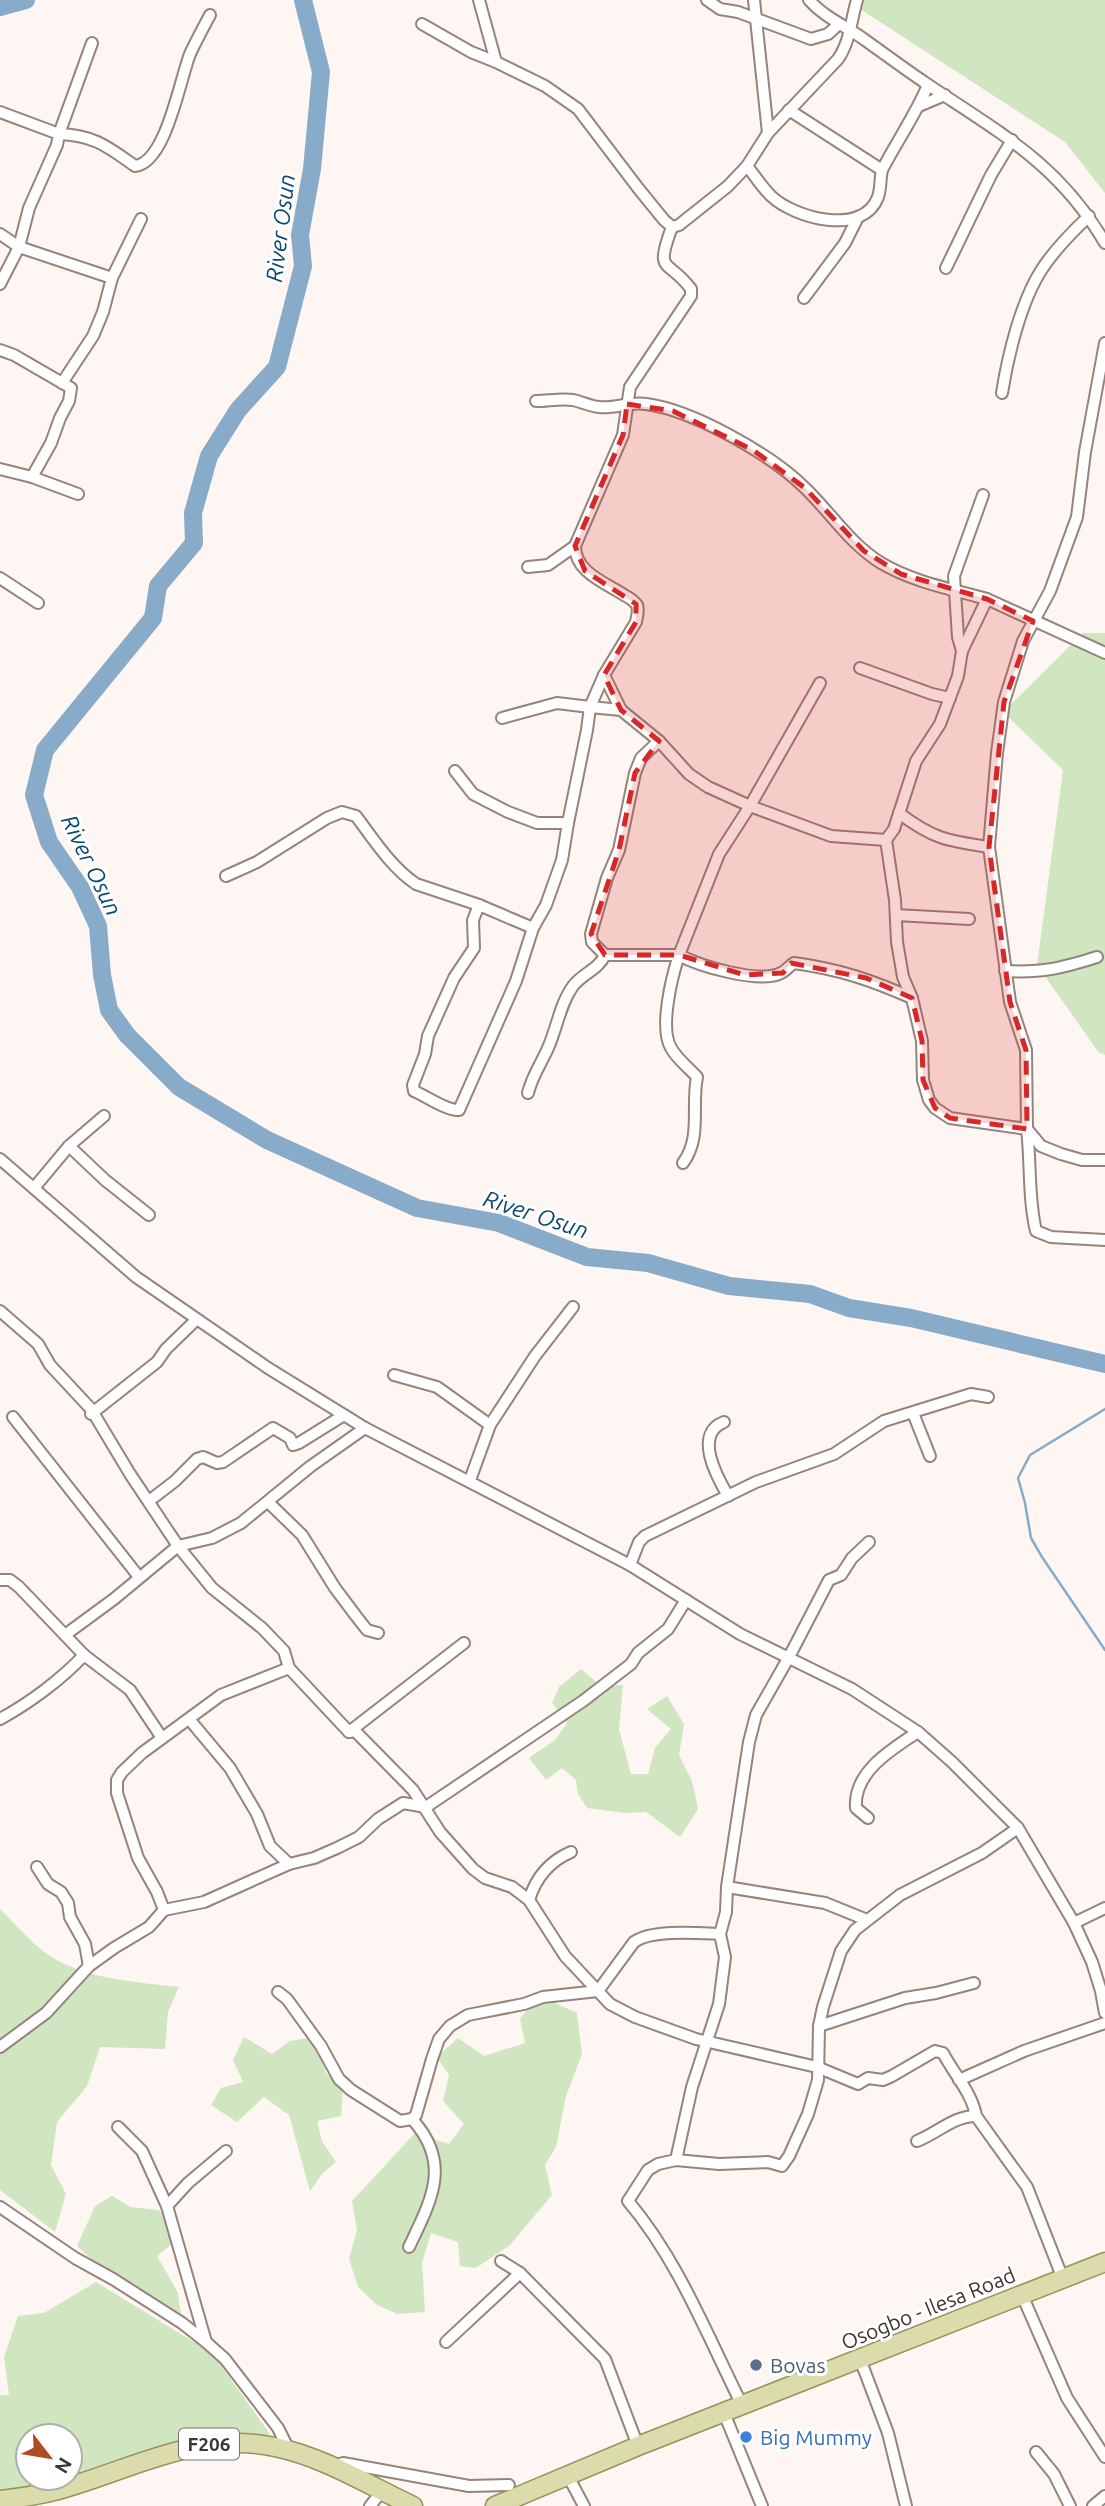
<svg xmlns="http://www.w3.org/2000/svg" width="1105" height="2506" viewBox="0 0 1105 2506" font-family="Ubuntu,sans-serif">
<style>
.green{fill:#d0e6c0;fill-rule:evenodd}
.lines{fill:none;stroke-linecap:round;stroke-linejoin:round}
.stream{stroke:#87abc8;stroke-width:2.5}
.river{stroke:#87abc8;stroke-width:18}
.minor-casing{stroke:#95837c;stroke-width:14}
.primary-casing{stroke:#94935e;stroke-width:21}
.minor{stroke:#fff;stroke-width:10}
.primary{stroke:#dbdcac;stroke-width:18}
.marked{fill:#d62828;fill-opacity:0.2;stroke:#d62828;stroke-width:5;stroke-dasharray:14 9;stroke-linejoin:round}
.service-dot{fill:#5c6f8a;stroke:#fff;stroke-width:2.5}
.shop-dot{fill:#3f7fe0;stroke:#fff;stroke-width:2.5}
.labels{text-anchor:middle;dominant-baseline:central;stroke-width:6;stroke-linejoin:round;paint-order:stroke}
.shield{fill:#fff;stroke:#767270;stroke-width:2}
.shield-label{font-size:19px;font-weight:bold;fill:#3c3532}
.street-label{font-size:21px;fill:#3c3532;stroke:#fff}
.service-label{font-size:21px;fill:#4e5e75;stroke:#fff;text-anchor:start}
.shop-label{font-size:21px;fill:#366cbe;stroke:#fff;text-anchor:start}
.water-label{font-size:23px;font-style:italic;fill:#0a486f;stroke:#fff}
</style>
<rect width="100%" height="100%" fill="#fef6f2"/>
<g class="green">
<polygon points="850,0 1105,0 1105,193 1065,142 857,7"/>
<polygon points="1083,633 1105,633 1105,1055 1099,1053 1037,965 1063,770 1003,712"/>
<polygon points="581,1669 601,1686 623,1685 619,1729 631,1774 648,1774 655,1748 671,1729 647,1709 667,1696 684,1724 679,1755 692,1781 698,1809 680,1837 646,1812 625,1813 587,1808 578,1794 576,1780 562,1768 546,1780 529,1758 555,1740 567,1723 552,1703 559,1687"/>
<path d="M0,1909C14,1923 28,1939 43,1951C79,1979 136,1982 179,1987L168,2012L165,2049L100,2047L87,2086L57,2122L51,2165L66,2194L55,2232L0,2190Z"/>
<polygon points="555,2003 577,2013 582,2054 566,2096 556,2147 545,2165 552,2195 510,2245 476,2268 460,2266 458,2242 431,2233 422,2263 425,2312 397,2314 377,2305 358,2287 349,2259 357,2230 352,2201 415,2133 449,2144 464,2124 443,2101 449,2075 437,2057 458,2038 484,2056 525,2043 520,2018 532,2005"/>
<polygon points="244,2037 272,2054 290,2041 313,2037 326,2073 343,2091 341,2116 317,2121 322,2141 336,2162 323,2173 310,2191 289,2115 264,2097 237,2122 211,2105 221,2088 243,2082 233,2060"/>
<polygon points="112,2196 131,2207 159,2210 179,2238 157,2256 178,2293 182,2323 113,2279 77,2246 95,2206"/>
<path d="M96,2282L212,2353L270,2434L2,2499L0,2496V2395H9L4,2357L18,2316L44,2313ZM28,2436H70V2478H28Z"/>
</g>
<g class="lines">
<polyline class="stream" points="1105,1409 1030,1455 1018,1478 1025,1503 1031,1538 1042,1557 1105,1650"/>
<g class="river">
<polyline points="303,0 321,72 312,169 300,235 303,266 277,367 238,410 209,456 193,513 194,543 158,586 153,618 45,750 34,795 49,842 80,887 98,926 102,975 109,1010 127,1035 179,1087 267,1140 417,1208 499,1223 587,1257 648,1263 729,1286 810,1294 849,1308 911,1318 1105,1364"/>
<polyline points="0,7 26,0"/>
</g>
<g class="minor-casing">
<g id="minor">
<path d="M479,0L496,62L545,86L578,109L638,188L664,220L672,227L679,225L728,186L747,166L768,133L838,59C850,42 851,20 857,0"/>
<polyline points="707,0 720,9 738,12 811,39 828,34 839,24"/>
<polyline points="754,0 768,133"/>
<path d="M809,0C825,18 846,26 865,40C886,55 906,70 927,84C1000,133 1059,164 1105,243"/>
<polyline points="422,24 471,52 496,62"/>
<path d="M92,43L59,134C94,135 108,147 135,166C166,163 180,79 190,54C196,41 203,28 210,15"/>
<polyline points="919,106 945,95"/>
<polyline points="0,112 59,134 57,145 29,208 19,247 0,284"/>
<path d="M747,166C755,176 762,187 771,196C794,218 863,237 878,197C881,189 880,178 882,170L789,110"/>
<path d="M882,170C897,141 916,114 928,85"/>
<path d="M672,227C654,275 668,258 691,289V296L630,387L623,435L575,546C575,572 604,582 624,595C628,597 634,601 637,605C639,611 637,617 636,622L604,675L590,707L621,710L659,741L689,774L708,787L750,806L831,836L886,840L894,829L916,761L940,724L958,676L962,651L987,599L1105,653"/>
<polyline points="0,234 19,247 112,278 103,312 93,336 62,383"/>
<polyline points="946,268 991,175 1012,140"/>
<polyline points="112,278 141,219"/>
<polyline points="804,298 845,243 858,217"/>
<polyline points="1105,343 1085,452 1077,517 1050,591 1023,641 1004,702 997,753 989,847 1010,1002 1026,1050 1027,1129 1041,1146 1061,1154 1082,1160 1105,1160"/>
<polyline points="0,350 14,355 71,388 69,401 60,418 51,443 32,477"/>
<path d="M1002,393C1008,355 1021,301 1042,269C1055,249 1072,232 1089,216"/>
<path d="M536,401C548,401 561,398 573,400C582,402 590,406 599,407C615,409 630,401 646,404C693,410 772,455 805,488C831,513 850,544 881,563C913,582 951,589 987,599"/>
<polyline points="0,469 32,477 78,494"/>
<polyline points="528,567 548,565 575,546"/>
<polyline points="0,578 38,603"/>
<polyline points="962,651 958,637 954,576 983,495"/>
<polyline points="860,668 932,694 950,698"/>
<polyline points="604,675 621,710"/>
<path d="M820,683L750,806L719,854L679,955C699,966 760,984 781,973C786,971 789,966 794,963C839,969 871,980 912,998"/>
<path d="M502,718L557,703L590,707L587,730L568,823L562,860L546,905L533,928L479,905L473,920L474,948L454,978L428,1036L425,1054L413,1085L414,1091C426,1096 447,1111 459,1110L516,981L533,928"/>
<polyline points="455,771 473,794 508,812 537,823 568,823"/>
<path d="M899,813C933,839 948,841 989,847"/>
<path d="M886,840L895,900L897,942L903,977L912,998L922,1041L923,1080L929,1100L935,1108L950,1118L1027,1129C1031,1163 1028,1198 1036,1231L1051,1237L1105,1240"/>
<path d="M226,876L257,862L327,818L342,812L356,816C374,840 391,867 416,884L479,905"/>
<polyline points="896,915 969,919"/>
<path d="M605,955H679C672,976 659,1028 671,1048C677,1059 689,1068 697,1077C691,1107 702,1137 683,1163"/>
<path d="M1005,971C1043,973 1062,968 1097,957"/>
<path d="M528,1093C532,1076 541,1064 548,1048C557,1028 560,1004 573,986C583,973 598,970 605,955L592,942L591,934L607,878L619,850L635,773L641,758L659,741"/>
<polyline points="69,1146 105,1180 149,1215"/>
<polyline points="0,1159 136,1277 268,1368 365,1428 630,1565 740,1634 852,1689 918,1732 952,1762 1018,1828 1074,1923 1092,1962 1101,1991 1105,2013"/>
<polyline points="34,1188 69,1146 104,1116"/>
<path d="M0,1311L38,1344L50,1365L91,1409L130,1474L178,1546L212,1588L262,1628L284,1651L289,1668L349,1732L355,1731L413,1790L440,1832L473,1869L485,1878L512,1887L529,1900L565,1956L610,2004L635,2017L696,2039L817,2067L858,2084L868,2078L883,2080L892,2076L935,2051L943,2053C954,2074 972,2093 976,2116L1027,2187L1063,2279"/>
<polyline points="394,1375 437,1387 490,1425"/>
<polyline points="913,1413 930,1456"/>
<polyline points="91,1414 157,1362 166,1349 196,1320"/>
<polyline points="13,1417 139,1577"/>
<path d="M724,1422C693,1434 717,1477 728,1496"/>
<polyline points="470,1480 490,1425 535,1356 573,1307"/>
<polyline points="149,1501 175,1481 197,1459 203,1457 217,1463 223,1462 273,1428 290,1438 293,1445 299,1443 344,1415"/>
<polyline points="268,1502 302,1535 335,1588 356,1616 367,1630 378,1633"/>
<polyline points="630,1565 639,1542 645,1536 756,1482 834,1454 884,1421 971,1394 988,1397"/>
<polyline points="0,1580 10,1580 19,1587 84,1655 130,1690 162,1738"/>
<polyline points="65,1635 114,1599 178,1546 212,1538 241,1523 311,1466 365,1428"/>
<path d="M0,1719C28,1704 62,1679 84,1655"/>
<polyline points="189,1719 230,1768 257,1814 270,1846 289,1864"/>
<polyline points="349,1732 464,1643"/>
<path d="M868,1818L856,1808C853,1772 892,1749 918,1732"/>
<polyline points="37,1867 48,1884 61,1892 68,1903 70,1917 85,1944 89,1966"/>
<polyline points="727,1887 825,1903 867,1920"/>
<path d="M529,1900C536,1877 550,1861 571,1852"/>
<polyline points="164,1910 157,1892 138,1858 117,1793 117,1780 122,1772 142,1753 221,1695 289,1668"/>
<polyline points="1074,1923 1105,1908"/>
<path d="M278,1992L287,1999L321,2046L339,2079L351,2090L400,2121L412,2119L416,2115L432,2059L439,2039L450,2026L468,2015L524,2004L543,1997L598,1991L634,1942C652,1929 698,1933 720,1934"/>
<polyline points="819,2026 905,1998 936,1993 974,1983"/>
<polyline points="0,2047 46,2013 89,1966 114,1948 149,1927 164,1910 204,1902 289,1864 314,1858 337,1848 359,1837 378,1819 403,1803 426,1807 583,1701 631,1664 638,1653 668,1629 686,1600"/>
<polyline points="959,2080 1024,2051 1105,2023"/>
<polyline points="118,2127 142,2151 167,2206 206,2342"/>
<path d="M917,2141C938,2133 953,2116 976,2116"/>
<polyline points="676,2160 692,2087 719,2004 725,1957 720,1934 726,1912 727,1887 749,1742 756,1715 789,1657 829,1580 841,1575 852,1558 869,1542"/>
<polyline points="167,2206 188,2183 226,2151"/>
<polyline points="0,2207 75,2258 113,2279 182,2323 206,2342 225,2359 278,2428 289,2450"/>
<path d="M409,2247C432,2199 452,2163 412,2119"/>
<polyline points="501,2261 520,2273 605,2359 638,2446"/>
<polyline points="1022,2295 1067,2398 1105,2457"/>
<polyline points="446,2342 520,2273"/>
<polyline points="860,2359 888,2433 906,2506"/>
<path d="M742,2405C707,2335 678,2260 628,2201L648,2170L658,2164L676,2160L719,2164L768,2162L782,2166L789,2156L808,2114L818,2080L819,2026L823,2007L841,1951L855,1930L900,1895L982,1853L1018,1828"/>
<polyline points="724,2413 762,2506"/>
<polyline points="1036,2452 1054,2474 1070,2506"/>
<polyline points="335,2466 343,2463 469,2486 509,2485"/>
<polyline points="568,2476 584,2506"/>
<polyline points="370,2506 382,2491"/>
<polyline points="1093,2506 1105,2496"/>
</g>
</g>
<g class="primary-casing">
<g id="primary">
<path d="M0,2500C19,2498 39,2495 58,2490C131,2470 197,2430 275,2447C324,2457 368,2485 413,2506"/>
<polyline points="495,2506 638,2446 1105,2262"/>
</g>
</g>
<use href="#minor" class="minor"/>
<use href="#primary" class="primary"/>
</g>
<path class="marked" d="M627,404L673,411L753,450L805,488L864,551L901,574L987,599L1033,621L1004,702L989,847L1010,1002L1026,1050L1027,1129L950,1118L935,1108L923,1080L922,1041L912,998L866,978L791,963L783,973L745,975L679,955H605L591,934L619,850L635,773L659,741L621,710L604,675L636,622V604L585,571L575,546L623,435Z"/>
<circle class="service-dot" cx="756" cy="2365" r="7"/>
<circle class="shop-dot" cx="746" cy="2437" r="7"/>
<g class="labels">
<rect class="shield" x="179" y="2428.5" width="60" height="31" rx="5"/>
<g class="shield-label">
<text x="209" y="2444">F206</text>
</g>
<g class="street-label">
<text transform="translate(928 2308) rotate(-22)">Osogbo - Ilesa Road</text>
</g>
<g class="service-label">
<text x="770" y="2365">Bovas</text>
</g>
<g class="shop-label">
<text x="760" y="2437">Big Mummy</text>
</g>
<g class="water-label">
<text transform="translate(280 228) rotate(-83)">River Osun</text>
<text transform="translate(92 865) rotate(64)">River Osun</text>
<text transform="translate(536 1214) rotate(18)">River Osun</text>
</g>
</g>
<g transform="translate(49 2457) rotate(121)"><circle r="33" fill="#ffffff" stroke="#b1aead" stroke-width="2"/>
<path d="M0-5L12 26L0 18L-12 26Z" fill="#b24c22"/>
<text y="-10" font-size="19" font-weight="bold" text-anchor="middle" fill="#3c3532">N</text>
</g>
</svg>
